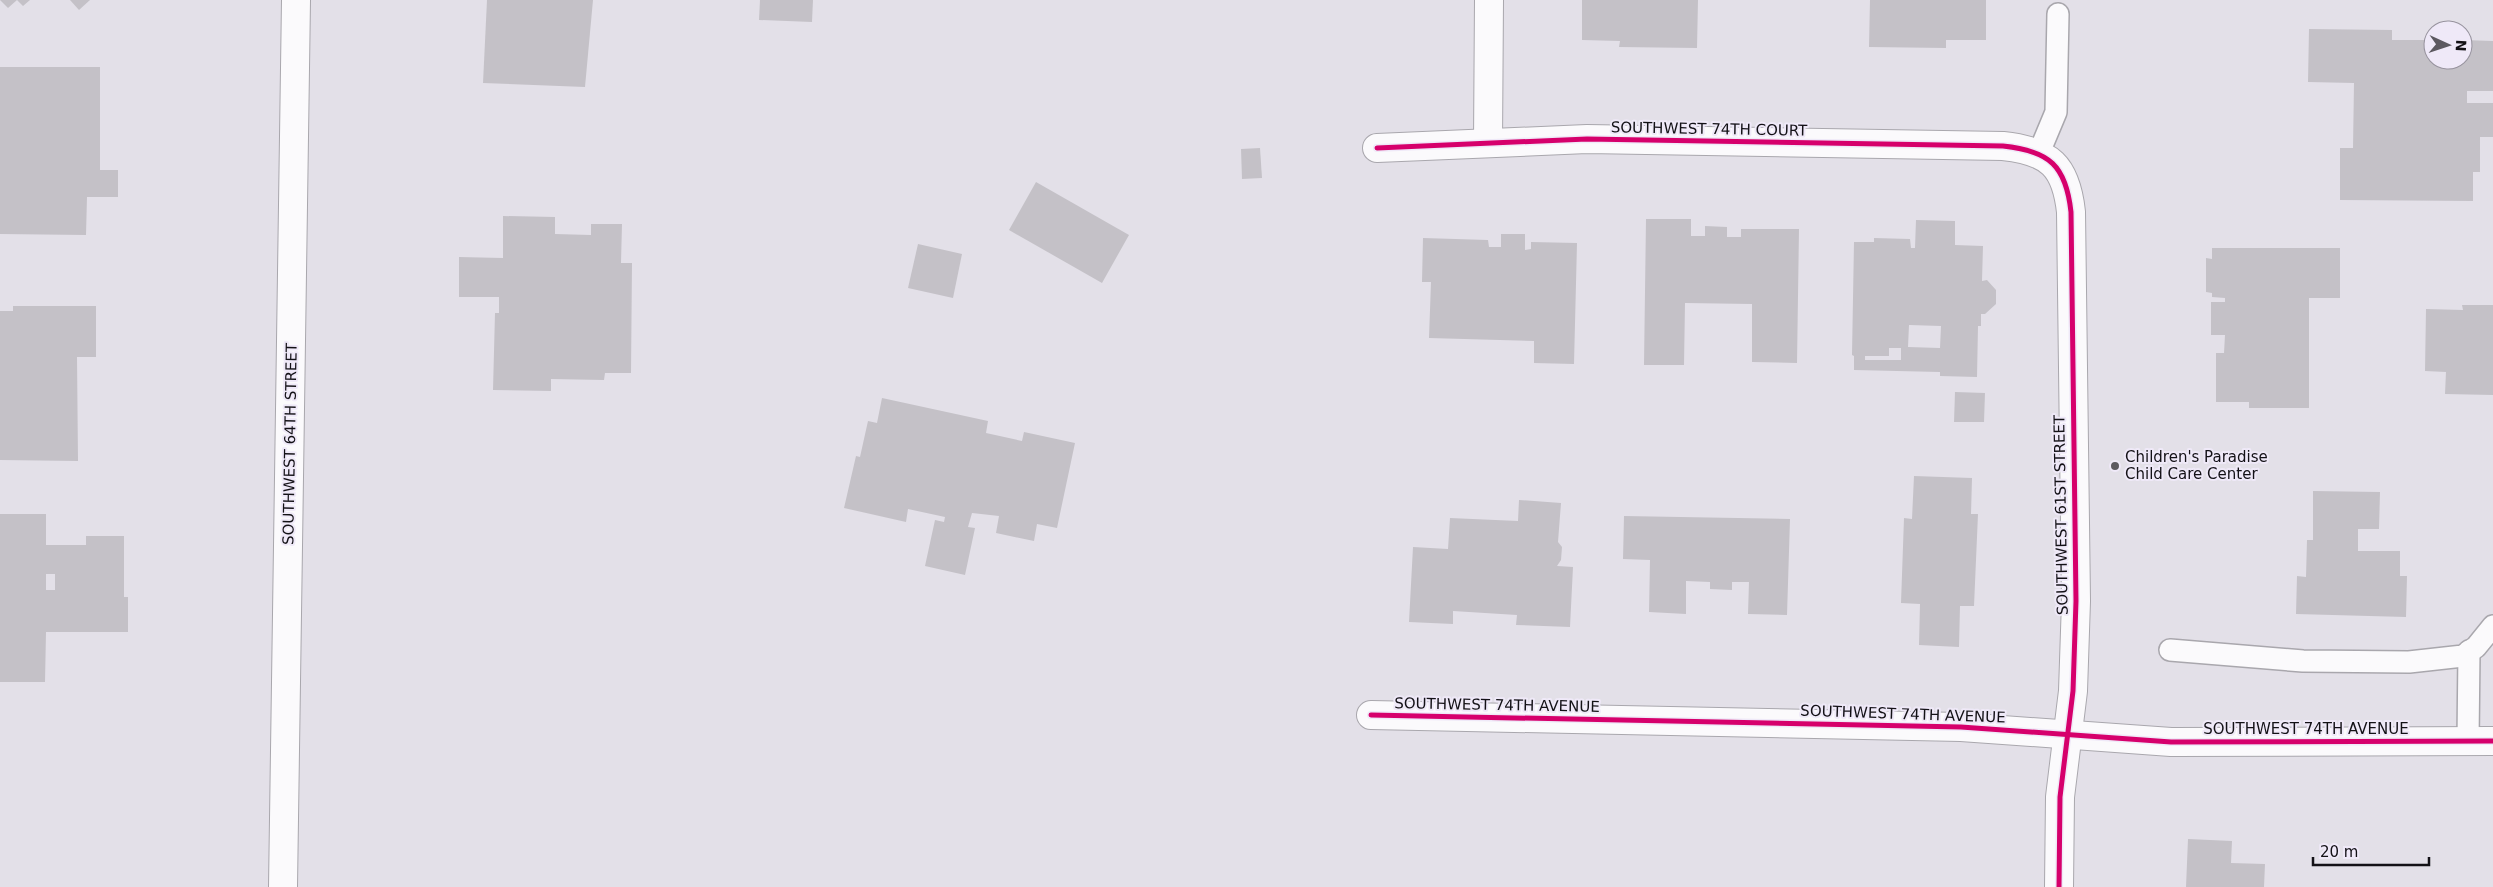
<svg xmlns="http://www.w3.org/2000/svg" width="2493" height="887" viewBox="0 0 2493 887" font-family="'DejaVu Sans',sans-serif">
<style>
.building{fill:#c4c1c7;fill-rule:evenodd}
.lines{fill:none;stroke-linecap:round;stroke-linejoin:round}
.lane-casing{stroke:#a9a7ad;stroke-width:24}
.street-casing{stroke:#a9a7ad;stroke-width:30}
.lane{stroke:#fbfafc;stroke-width:21}
.street{stroke:#fbfafc;stroke-width:28}
.cycleway-casing{stroke:#efe9f8;stroke-width:8}
.cycleway{stroke:#d6006c;stroke-width:5}
.poi-dot{fill:#5c5960;stroke:#efe9f8;stroke-width:2}
.labels{text-anchor:middle;dominant-baseline:central;stroke-width:4;stroke-linejoin:round;paint-order:stroke}
.street-label{font-size:15px;fill:#131116;stroke:#efe9f8}
.poi-label{font-size:15px;fill:#131116;stroke:#efe9f8;text-anchor:start}
</style>
<rect width="100%" height="100%" fill="#e3e0e8"/>
<g class="building">
<polygon points="0,0 30,0 23,6 17,0 8,8"/>
<polygon points="70,0 90,0 79,10"/>
<polygon points="487,0 593,0 585,87 483,83"/>
<polygon points="760,0 813,0 812,22 759,20"/>
<polygon points="1582,0 1698,0 1697,48 1619,47 1620,41 1582,40"/>
<polygon points="1870,0 1986,0 1986,40 1946,40 1946,48 1869,47"/>
<polygon points="2309,29 2392,30 2392,40 2433,40 2433,60 2463,60 2463,40 2493,41 2493,91 2467,91 2467,103 2493,103 2493,137 2480,137 2480,172 2473,172 2473,201 2340,200 2340,148 2353,148 2354,83 2308,82"/>
<polygon points="0,67 100,67 100,170 118,170 118,197 87,197 86,235 0,234"/>
<polygon points="1260,148 1262,178 1242,179 1241,149"/>
<polygon points="1036,182 1129,235 1102,283 1009,230"/>
<polygon points="503,216 555,217 555,234 591,235 591,224 622,224 621,263 632,263 631,373 605,373 604,380 551,379 551,391 493,390 495,313 499,313 499,297 459,297 459,257 503,258"/>
<polygon points="1646,219 1691,219 1691,236 1705,236 1705,226 1727,227 1727,237 1741,237 1741,229 1799,229 1797,363 1752,362 1752,304 1685,303 1684,365 1644,365"/>
<path d="M1916,220L1955,221V245L1983,246L1982,281L1987,280L1996,290V304L1985,314H1981V326H1978L1977,377L1940,376V372L1854,370V356L1852,355L1854,242H1874V238L1910,239L1911,248H1915ZM1909,325L1941,326L1940,348L1908,347ZM1889,348H1901V360H1865V356H1889Z"/>
<polygon points="1501,234 1525,234 1525,250 1531,249 1531,242 1577,243 1574,364 1534,363 1534,341 1429,338 1431,282 1422,282 1423,238 1488,240 1489,247 1501,247"/>
<polygon points="918,244 962,254 953,298 908,288"/>
<polygon points="2212,248 2340,248 2340,298 2309,298 2309,408 2249,408 2249,402 2216,402 2216,353 2224,353 2225,335 2211,335 2211,302 2225,302 2225,298 2212,297 2212,293 2206,292 2206,258 2212,259"/>
<polygon points="2462,305 2493,305 2493,395 2445,394 2446,372 2425,371 2426,309 2463,310"/>
<polygon points="13,306 96,306 96,357 77,357 78,461 0,460 0,311 13,311"/>
<polygon points="1955,392 1985,393 1984,422 1954,422"/>
<polygon points="882,398 988,421 986,433 1022,441 1024,432 1075,443 1057,528 1037,524 1034,541 996,533 999,516 972,513 968,527 975,528 965,575 925,566 935,520 944,522 945,517 908,509 906,522 844,508 856,456 860,457 868,421 877,423"/>
<polygon points="1914,476 1972,478 1971,514 1978,514 1974,606 1960,606 1959,647 1919,645 1920,604 1901,603 1904,518 1912,519"/>
<polygon points="2313,491 2380,492 2379,529 2358,529 2358,551 2400,551 2400,576 2407,576 2406,617 2296,614 2297,576 2306,577 2307,540 2313,540"/>
<polygon points="1519,500 1561,503 1558,542 1562,547 1561,560 1557,566 1573,567 1570,627 1516,625 1517,615 1453,611 1453,624 1409,622 1413,547 1448,549 1450,518 1518,521"/>
<path d="M0,514H46V545H86V536H124V597H128V632H46L45,682H0ZM46,574H55V590H46Z"/>
<polygon points="1624,516 1790,519 1787,615 1748,614 1749,582 1732,582 1732,590 1710,589 1710,582 1686,581 1686,614 1649,612 1650,560 1623,559"/>
<polygon points="2188,839 2232,841 2231,863 2265,864 2264,887 2186,887"/>
</g>
<g class="lines">
<g class="lane-casing">
<g id="lane">
<polyline points="2038,155 2056,112 2058,14"/>
<polyline points="2170,650 2303,661 2409,662 2463,656 2476,647 2493,626"/>
<polyline points="2468,741 2469,651"/>
</g>
</g>
<g class="street-casing">
<g id="street">
<polyline points="1488,142 1489,0"/>
<path d="M1377,148L1587,139L2003,146C2050,151 2066,166 2071,212L2076,601L2073,691L2060,797L2059,887"/>
<polyline points="1371,715 1961,727 2171,742 2493,741"/>
<polyline points="283,887 296,0"/>
</g>
</g>
<use href="#lane" class="lane"/>
<use href="#street" class="street"/>
<g class="cycleway-casing">
<g id="cycleway">
<path d="M1377,148L1587,139L2003,146C2050,151 2066,166 2071,212L2076,601L2073,691L2060,797L2059,887"/>
<polyline points="1371,715 1961,727 2171,742 2493,741"/>
</g>
</g>
<use href="#cycleway" class="cycleway"/>
</g>
<circle class="poi-dot" cx="2115" cy="466" r="5"/>
<g class="labels">
<g class="street-label">
<text transform="translate(1709 129) rotate(1)">SOUTHWEST 74TH COURT</text>
<text transform="translate(290 444) rotate(-89)">SOUTHWEST 64TH STREET</text>
<text transform="translate(2061 515) rotate(-91)">SOUTHWEST 61ST STREET</text>
<text transform="translate(1497 705) rotate(1)">SOUTHWEST 74TH AVENUE</text>
<text transform="translate(1903 714) rotate(2)">SOUTHWEST 74TH AVENUE</text>
<text x="2306" y="729">SOUTHWEST 74TH AVENUE</text>
</g>
<g class="poi-label">
<text x="2125" y="457">Children's Paradise<tspan x="2125" dy="17">Child Care Center</tspan></text>
</g>
</g>
<g transform="translate(2448 45) rotate(93)"><circle r="24" fill="#efe9f8" stroke="#97939e"/>
<path d="M0-4L9 19L0 12L-9 19Z" fill="#5c5960"/>
<text y="-8" font-size="14" font-weight="bold" text-anchor="middle" fill="#131116">N</text>
</g>
<path d="M2313 857v8h116v-8" fill="none" stroke="#131116" stroke-width="2.5"/>
<text x="2320" y="857" font-size="15" fill="#131116" stroke="#efe9f8" stroke-width="4" paint-order="stroke">20 m</text>
</svg>
